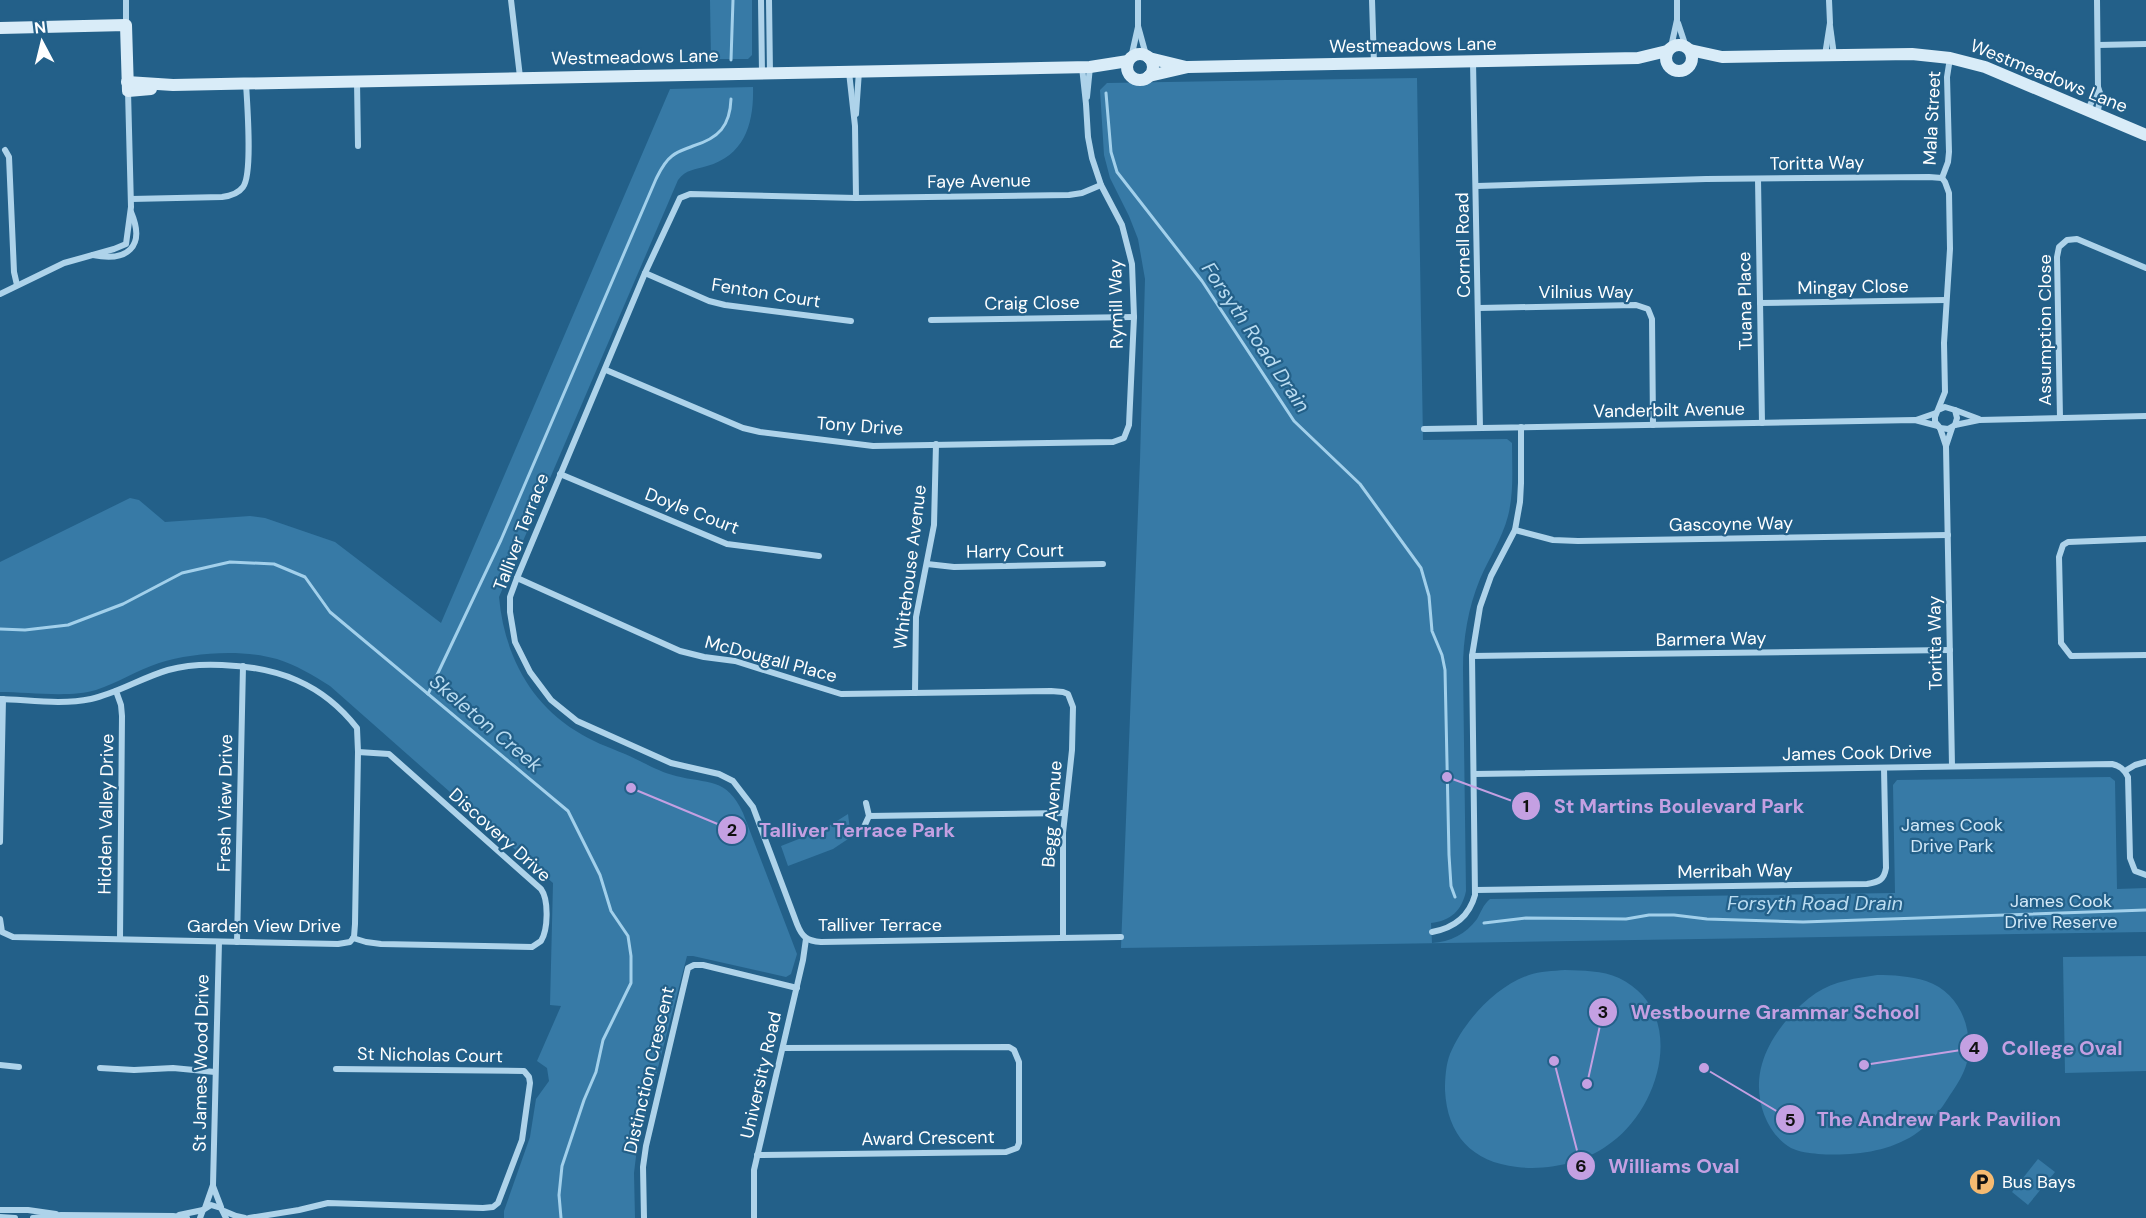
<svg xmlns="http://www.w3.org/2000/svg" width="2146" height="1218" viewBox="0 0 2146 1218" font-family="'DM Sans',sans-serif">
<style>
.green{fill:#377aa6}
.lines{fill:none;stroke-linecap:round;stroke-linejoin:round}
.stream{stroke:#a2d0eb;stroke-width:3}
.street{stroke:#aed3ea;stroke-width:6}
.secondary{stroke:#d9ecf8;stroke-width:12}
.labels{text-anchor:middle;dominant-baseline:central;stroke-width:4.5;stroke-linejoin:round;paint-order:stroke}
.street-label{font-size:18px;fill:#fff;stroke:#236089}
.park-label{font-size:18px;fill:#d3e9f8;stroke:#236089}
.poi-label{font-size:18px;fill:#fff;stroke:#236089;text-anchor:start}
.water-label{font-size:20px;font-style:italic;fill:#badcf1;stroke:#236089}
.leader{fill:none;stroke:#c4a0e2;stroke-width:2}
.callout-dot{fill:#c4a0e2;stroke:#236089;stroke-width:2}
.mark-label{font-size:18px;text-anchor:middle;font-weight:bold;fill:#111}
.callout-label{font-size:20px;text-anchor:middle;font-weight:bold;fill:#c4a0e2;stroke:#236089;stroke-width:4.5;stroke-linejoin:round;paint-order:stroke}
</style>
<rect width="100%" height="100%" fill="#236089"/>
<g class="green">
<polygon points="710,0 752,0 752,55 748,59 711,59"/>
<path d="M1417,78L1423,440L1507,439L1512,443C1512,468 1514,493 1508,516C1502,539 1489,558 1480,579C1468,608 1463,639 1463,669L1466,891C1462,910 1451,921 1431,923L1432,943C1450,942 1466,934 1477,919C1481,912 1483,905 1490,899L1895,893L1893,785L1897,780L2110,777L2115,781L2117,889L2146,888V932L1121,948L1140,460L1145,279L1138,239L1129,216L1110,178L1104,155L1100,90L1107,83Z"/>
<path d="M753,87C754,123 745,155 707,166C695,170 686,169 678,180L499,597C504,652 528,701 576,731C591,741 608,747 625,754C641,761 659,772 676,776C707,784 727,777 743,813L797,954L791,974L786,977L693,956H687L637,1148L634,1173L635,1218H504V1211L530,1137L536,1099L549,1081L547,1068L537,1061L561,1006L550,1005L553,883L330,686C313,675 296,665 277,659C243,649 193,652 159,663C137,670 118,683 96,690C70,698 28,692 0,692V562L130,498L139,500L165,522L250,516L265,518L335,542L441,623L670,89Z"/>
<polygon points="848,814 851,837 833,849 788,866 781,846 824,829"/>
<polygon points="2146,956 2146,1071 2065,1073 2063,957"/>
<path d="M1565,970C1583,971 1602,970 1619,978C1687,1011 1662,1105 1612,1142C1587,1162 1549,1171 1517,1167C1472,1162 1447,1135 1445,1090C1445,1078 1446,1064 1450,1054C1464,1021 1495,987 1529,975C1540,971 1553,971 1565,970Z"/>
<path d="M1877,975C1893,975 1910,976 1926,981C1960,992 1974,1030 1967,1062C1964,1074 1957,1085 1950,1095C1941,1110 1929,1125 1914,1135C1886,1153 1850,1156 1818,1154C1810,1153 1799,1152 1791,1148C1764,1132 1753,1094 1762,1064C1770,1036 1793,1009 1816,993C1834,981 1857,978 1877,975Z"/>
<polygon points="2038,1159 2055,1172 2028,1205 2012,1192"/>
</g>
<g class="lines">
<g class="stream">
<polyline points="731,60 733,0"/>
<polyline points="1106,93 1111,152 1117,172 1202,281 1294,421 1360,484 1421,568 1429,596 1432,631 1442,655 1445,670 1449,855 1451,886 1455,897"/>
<polyline points="0,629 25,630 68,625 123,604 182,573 230,562 274,564 305,577 330,612 568,811 600,875 611,911 628,936 631,956 631,983 603,1040 596,1072 584,1100 562,1166 559,1195 561,1218"/>
<path d="M428,694L501,540L656,179C660,171 664,162 672,156C678,151 686,149 693,146C719,138 730,126 731,99"/>
<polyline points="1484,923 1526,918 1626,919 1649,915 1674,915 1707,919 1803,922 2146,910"/>
</g>
<g class="street">
<polyline points="126,0 126,25"/>
<polyline points="511,0 520,77"/>
<polyline points="761,0 762,73"/>
<polyline points="769,0 770,73"/>
<polyline points="1138,0 1138,26 1146,55"/>
<polyline points="1372,0 1374,64"/>
<polyline points="2097,0 2098,87 2101,96 2097,114"/>
<polyline points="1678,23 1686,47"/>
<polyline points="1830,26 1834,55"/>
<polyline points="2098,45 2146,44"/>
<polyline points="1671,47 1677,20 1677,0"/>
<polyline points="1825,55 1830,23 1829,0"/>
<polyline points="1131,58 1138,27"/>
<polyline points="1473,62 1480,428"/>
<polyline points="849,72 855,126 856,198"/>
<polyline points="357,81 358,146"/>
<polyline points="1087,97 1090,67"/>
<polyline points="2088,110 2098,87"/>
<polyline points="856,114 859,71"/>
<polyline points="5,150 9,157 14,272 17,285"/>
<polyline points="1942,178 1948,162 1949,152 1947,77 1950,58"/>
<polyline points="1758,179 1762,423"/>
<path d="M1101,185L1082,193L1069,195L856,198L690,194L680,198L645,273L517,578L510,597V612L515,642L530,672L551,700L577,721L671,763L719,774L733,781L753,807L797,924C802,937 807,941 821,942L1121,937"/>
<polyline points="1477,186 1706,179 1929,177 1942,178 1945,182 1949,193 1950,249 1944,343 1945,392 1935,417 1935,422 1940,428 1948,429 1955,425 1957,418 1955,410 1945,407 1938,410"/>
<path d="M131,199L222,197C230,196 238,194 243,187C253,174 247,103 246,83"/>
<path d="M93,255C127,262 146,247 131,212"/>
<polyline points="645,273 709,301 725,305 851,321"/>
<polyline points="0,294 64,263 114,249 126,244 131,207 128,91"/>
<polyline points="1760,303 1946,300"/>
<polyline points="1479,308 1636,305 1648,309 1652,319 1653,425"/>
<polyline points="931,320 1134,317"/>
<polyline points="606,370 743,428 760,432 873,446 1113,442 1124,438 1129,425 1134,317 1132,264 1122,225 1101,185 1092,158 1088,137 1086,104 1082,67"/>
<polyline points="1955,410 1979,419"/>
<polyline points="2060,418 2057,257 2059,247 2067,240 2077,239 2146,268"/>
<polyline points="1916,420 1936,413"/>
<polyline points="1955,425 1979,420 2146,416"/>
<polyline points="1940,428 1946,446 1952,766"/>
<polyline points="1424,429 1915,420 1938,426"/>
<polyline points="1946,446 1952,428"/>
<polyline points="560,474 727,544 819,556"/>
<polyline points="1515,530 1553,540 1578,541 1948,535"/>
<polyline points="2146,539 2068,542 2063,545 2059,557 2061,643 2071,656 2146,655"/>
<polyline points="927,564 954,567 1103,564"/>
<polyline points="517,578 680,651 704,657 735,661 841,694 1051,691 1063,692 1068,694 1073,707 1072,750 1063,833 1063,937"/>
<polyline points="1472,656 1950,650"/>
<polyline points="116,691 121,705 122,716 120,939"/>
<polyline points="915,693 916,617 934,525 936,444"/>
<path d="M0,699C30,700 62,705 91,699C118,693 141,678 168,670C186,665 203,664 222,665C277,667 322,683 357,728L358,752L355,924L354,937L350,942L338,944L13,937L2,932L0,919"/>
<polyline points="2125,771 2135,765 2146,762"/>
<path d="M1474,774L2112,764C2120,766 2124,769 2128,777L2130,858L2135,871L2146,875"/>
<polyline points="869,816 1064,813"/>
<polyline points="863,829 869,816 866,803"/>
<polyline points="0,842 3,699"/>
<path d="M1476,890L1867,884C1879,882 1884,880 1886,868L1884,768"/>
<path d="M1432,932C1454,928 1469,917 1475,895L1472,656L1480,607L1491,576L1515,530L1520,502L1521,483V427"/>
<path d="M353,938L366,942L381,944L532,947L541,941C548,930 549,900 541,889L389,754L358,752"/>
<polyline points="237,942 243,666"/>
<polyline points="0,1065 19,1067"/>
<polyline points="100,1068 134,1070 173,1068 215,1072"/>
<polyline points="757,1155 1006,1152 1017,1148 1019,1143 1019,1062 1014,1050 1009,1047 783,1048"/>
<polyline points="213,1186 221,1207"/>
<polyline points="205,1208 213,1185 219,942"/>
<polyline points="0,1210 28,1210 56,1214"/>
<polyline points="224,1211 236,1216 245,1218"/>
<polyline points="179,1215 203,1210"/>
<polyline points="0,1217 15,1218"/>
<polyline points="33,1218 61,1215 173,1216 187,1218"/>
<polyline points="200,1218 203,1210 211,1205 221,1208 226,1218"/>
<polyline points="249,1218 299,1210 328,1203 483,1208 493,1207 498,1203 522,1140 530,1083 529,1077 524,1071 336,1069"/>
<polyline points="644,1218 643,1167 646,1146 688,968 694,965 703,965 797,988"/>
<polyline points="754,1218 754,1170 803,960 806,939"/>
</g>
<g class="secondary">
<polyline points="0,28 126,25 128,91 151,89"/>
<circle cx="1679" cy="58" r="13"/>
<polyline points="1690,50 1722,57 1912,54 1950,58 1985,67 2146,135"/>
<circle cx="1140" cy="67" r="13"/>
<polyline points="1149,58 1186,67"/>
<polyline points="1149,76 1188,67 1638,58 1667,51"/>
<polyline points="127,82 173,85 1090,67 1128,61"/>
</g>
</g>
<defs>
<g id="parking-disc" transform="scale(1.35)"><circle r="9.5" fill="#f5ba71" stroke="#236089"/><path d="M-3.5-5.5H1a3.5 3.5 0 0 1 0 7H-1V5.5H-3.5ZM-1-3.4V-.6H.8a1.4 1.4 0 0 0 0-2.8Z" fill="#111"/></g>
</defs>
<g fill-rule="evenodd">
<use href="#parking-disc" x="1982" y="1182"/>
</g>
<g class="labels">
<g class="street-label">
<text transform="translate(1413 45) rotate(-1)">Westmeadows Lane</text>
<text transform="translate(635 57) rotate(-1)">Westmeadows Lane</text>
<text transform="translate(2049 76) rotate(22)">Westmeadows Lane</text>
<text transform="translate(1932 118) rotate(-87)">Mala Street</text>
<text transform="translate(1817 163) rotate(-1)">Toritta Way</text>
<text transform="translate(979 181) rotate(-1)">Faye Avenue</text>
<text transform="translate(1463 245) rotate(-91)">Cornell Road</text>
<text transform="translate(1853 287) rotate(-1)">Mingay Close</text>
<text x="1586" y="292">Vilnius Way</text>
<text transform="translate(766 293) rotate(9)">Fenton Court</text>
<text transform="translate(1745 301) rotate(-91)">Tuana Place</text>
<text transform="translate(1032 303) rotate(-1)">Craig Close</text>
<text transform="translate(1116 304) rotate(-91)">Rymill Way</text>
<text transform="translate(2045 330) rotate(-90)">Assumption Close</text>
<text transform="translate(1669 410) rotate(-1)">Vanderbilt Avenue</text>
<text transform="translate(860 426) rotate(4)">Tony Drive</text>
<text transform="translate(692 511) rotate(21)">Doyle Court</text>
<text transform="translate(1731 524) rotate(-1)">Gascoyne Way</text>
<text transform="translate(521 532) rotate(-69)">Talliver Terrace</text>
<text transform="translate(1015 551) rotate(-1)">Harry Court</text>
<text transform="translate(910 567) rotate(-83)">Whitehouse Avenue</text>
<text transform="translate(1711 639) rotate(-1)">Barmera Way</text>
<text transform="translate(1935 643) rotate(-91)">Toritta Way</text>
<text transform="translate(771 659) rotate(15)">McDougall Place</text>
<text transform="translate(1857 753) rotate(-1)">James Cook Drive</text>
<text transform="translate(225 803) rotate(-89)">Fresh View Drive</text>
<text transform="translate(106 814) rotate(-89)">Hidden Valley Drive</text>
<text transform="translate(1052 814) rotate(-86)">Begg Avenue</text>
<text transform="translate(500 835) rotate(42)">Discovery Drive</text>
<text transform="translate(1735 871) rotate(-1)">Merribah Way</text>
<text x="880" y="925">Talliver Terrace</text>
<text x="264" y="926">Garden View Drive</text>
<text transform="translate(430 1055) rotate(1)">St Nicholas Court</text>
<text transform="translate(201 1063) rotate(-89)">St James Wood Drive</text>
<text transform="translate(649 1070) rotate(-77)">Distinction Crescent</text>
<text transform="translate(761 1075) rotate(-77)">University Road</text>
<text transform="translate(928 1138) rotate(-1)">Award Crescent</text>
</g>
<g class="park-label">
<text x="1952" y="825">James Cook<tspan x="1952" dy="21">Drive Park</tspan></text>
<text x="2061" y="901">James Cook<tspan x="2061" dy="21">Drive Reserve</tspan></text>
</g>
<g class="poi-label">
<text x="2002" y="1182">Bus Bays</text>
</g>
<g class="water-label">
<text transform="translate(1256 337) rotate(56)">Forsyth Road Drain</text>
<text transform="translate(486 723) rotate(40)">Skeleton Creek</text>
<text x="1815" y="903">Forsyth Road Drain</text>
</g>
</g>
<path class="leader" d="M1447 777L1526 806M631 788L732 830M1587 1084L1603 1012M1864 1065L1974 1048M1704 1068L1790 1119M1554 1061L1581 1166"/>
<g class="callout-dot">
<circle cx="1447" cy="777" r="6"/>
<circle cx="631" cy="788" r="6"/>
<circle cx="1587" cy="1084" r="6"/>
<circle cx="1864" cy="1065" r="6"/>
<circle cx="1704" cy="1068" r="6"/>
<circle cx="1554" cy="1061" r="6"/>
<circle cx="1526" cy="806" r="15"/>
<circle cx="732" cy="830" r="15"/>
<circle cx="1603" cy="1012" r="15"/>
<circle cx="1974" cy="1048" r="15"/>
<circle cx="1790" cy="1119" r="15"/>
<circle cx="1581" cy="1166" r="15"/>
</g>
<g class="mark-label">
<text x="1526" y="812">1</text>
<text x="732" y="836">2</text>
<text x="1603" y="1018">3</text>
<text x="1974" y="1054">4</text>
<text x="1790" y="1126">5</text>
<text x="1581" y="1172">6</text>
</g>
<g class="callout-label">
<text x="1679" y="813">St Martins Boulevard Park</text>
<text x="857" y="837">Talliver Terrace Park</text>
<text x="1775" y="1019">Westbourne Grammar School</text>
<text x="2062" y="1055">College Oval</text>
<text x="1939" y="1126">The Andrew Park Pavilion</text>
<text x="1674" y="1173">Williams Oval</text>
</g>
<g transform="translate(42 42) rotate(353)" stroke="#236089" stroke-width="4.5" paint-order="stroke">
<path d="M0-4.5L10 22L0 15L-10 22Z" fill="#ffffff"/>
<text y="-9" font-size="16" font-weight="bold" text-anchor="middle" fill="#ffffff">N</text>
</g>
</svg>
